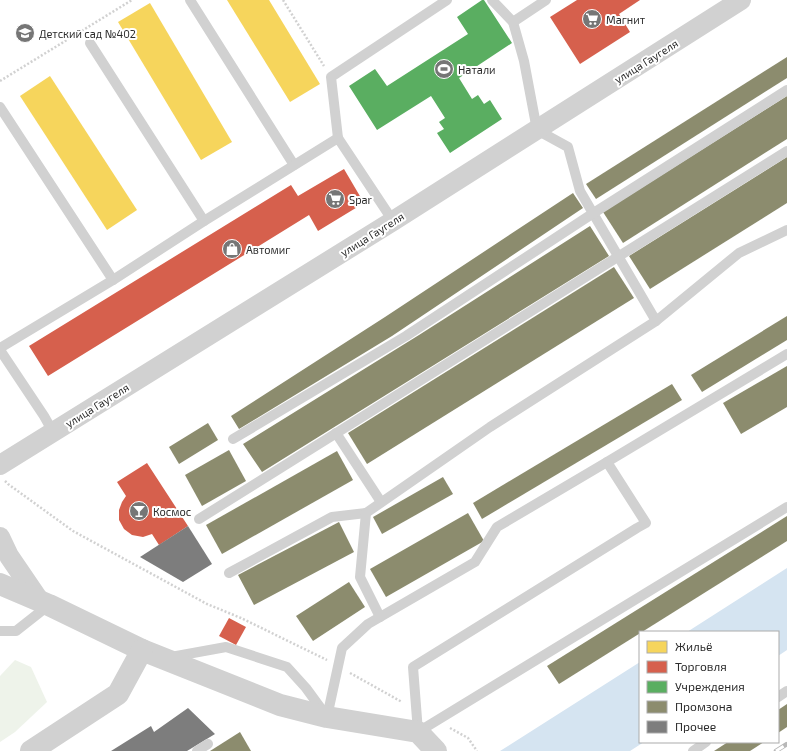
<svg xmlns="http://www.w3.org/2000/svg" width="787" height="751" viewBox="0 0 787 751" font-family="'Exo 2',sans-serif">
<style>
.green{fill:#eef3ea}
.water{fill:#d5e4f1}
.homes{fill:#f6d55c}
.shops{fill:#d6604d}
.public{fill:#5aae61}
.industry{fill:#8c8c6e}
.building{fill:#7d7d7d}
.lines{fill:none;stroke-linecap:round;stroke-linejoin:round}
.path{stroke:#d1d1d1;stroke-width:2.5;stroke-dasharray:2 2;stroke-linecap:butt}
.service{stroke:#d1d1d1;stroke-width:10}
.minor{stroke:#d1d1d1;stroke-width:20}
.tertiary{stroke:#d1d1d1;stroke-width:22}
.rail-casing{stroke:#b8b8b8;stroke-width:4.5}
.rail{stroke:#fff;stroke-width:3;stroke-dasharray:9;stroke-linecap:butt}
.labels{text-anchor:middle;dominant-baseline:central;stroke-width:4;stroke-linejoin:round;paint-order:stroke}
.poi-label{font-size:11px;fill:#2c2c2c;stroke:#fff;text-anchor:start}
.street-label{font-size:11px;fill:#2c2c2c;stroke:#fff}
</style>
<rect width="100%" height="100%" fill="#fff"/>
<polygon class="green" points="15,660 31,667 47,702 15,732 0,742 0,676"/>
<g class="water">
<polygon points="787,568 787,650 778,656 778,632 687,632"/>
<polygon points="640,662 640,742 644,742 630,751 500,751"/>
</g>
<g class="homes">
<polygon points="227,0 269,0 320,84 290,102"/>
<polygon points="150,3 232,142 201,160 118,22"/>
<polygon points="50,76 137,210 107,230 20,96"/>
</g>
<g class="shops">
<polygon points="577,0 640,0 619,14 630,32 580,64 550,17"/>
<polygon points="344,169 364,203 318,231 309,215 48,376 29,346 291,185 298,196"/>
<polygon points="147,463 188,526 159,545 152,534 143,537 132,535 124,529 119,520 119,510 122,502 126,496 117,482"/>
<polygon points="229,618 246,627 236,645 219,636"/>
</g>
<polygon class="public" points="482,0 484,0 512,43 459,78 472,99 478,95 484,104 490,100 502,119 450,153 437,133 444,129 439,122 445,118 431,96 377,130 349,86 375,69 387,86 468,34 457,17"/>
<g class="industry">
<polygon points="787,57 787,78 596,199 586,184"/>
<polygon points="787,96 787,139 623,243 603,212"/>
<polygon points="787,157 787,203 650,289 629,256"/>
<polygon points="573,193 583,208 392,336 239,429 231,416 385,317"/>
<polygon points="590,226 609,256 262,472 243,444 419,335"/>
<polygon points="614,267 634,298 367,464 348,433"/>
<polygon points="787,316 787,340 702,392 691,375"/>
<polygon points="787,366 787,407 741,434 723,403"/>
<polygon points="672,384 682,400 482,519 473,503"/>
<polygon points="208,423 218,440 179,464 169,447"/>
<polygon points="229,450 246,481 202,506 185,475"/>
<polygon points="337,451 353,480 222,554 206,525"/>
<polygon points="443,477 453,494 382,534 373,517"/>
<polygon points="468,513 484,541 386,597 370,569"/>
<polygon points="787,516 787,541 559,684 547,666"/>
<polygon points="339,522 354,552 254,605 238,575"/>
<polygon points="349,582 365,607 313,641 296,616"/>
<polygon points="787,704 787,727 778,733 778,710"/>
<polygon points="240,732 251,751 210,751"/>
<polygon points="728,742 764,742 750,751 714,751"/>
</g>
<g class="building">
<polygon points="188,526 212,564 183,582 140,557"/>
<polygon points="188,708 215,734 187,751 111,751 151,726 154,732"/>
</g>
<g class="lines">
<g class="path">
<polyline points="283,0 324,66"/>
<polyline points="0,81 132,0"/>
<polyline points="5,481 8,484 73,531 207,604 241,618 327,660"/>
<polyline points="350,673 402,702"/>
<polyline points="450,728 468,738 477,751"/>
</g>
<g class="service">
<polyline points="190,0 294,165"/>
<polyline points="492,0 513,22 524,61 537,130 568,147 580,191 656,321 739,253 787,230"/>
<polyline points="513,22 546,0"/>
<polyline points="90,43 204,221"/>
<polyline points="0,107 113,280"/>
<polyline points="338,138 331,77 447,0"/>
<polyline points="0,348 113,280 204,221 338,138 393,221"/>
<polyline points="0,350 44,416 53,432"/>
<polyline points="336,433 381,502"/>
<polyline points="233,439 406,336 592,214 787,90"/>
<polyline points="607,462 787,354"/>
<polyline points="199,519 787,151"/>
<polyline points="229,573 332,517 366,513"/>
<polyline points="380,617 360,577 366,513 490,427 656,321"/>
<polyline points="0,631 16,631 49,605"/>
<polyline points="171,657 226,647 287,667 306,688 325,714"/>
<polyline points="778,697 787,691"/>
<polyline points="327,717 342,648 368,624 475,562 497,527 607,462 646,523 637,528 413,667 418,732 787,507"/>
<polyline points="197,751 208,744"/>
<polyline points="693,751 706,742"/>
</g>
<g class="minor">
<polyline points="0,465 393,221 741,0"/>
<polyline points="0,537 9,556 39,600"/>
</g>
<g class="tertiary">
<polyline points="0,584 49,605 142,650 280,705 327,717 418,732 436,751"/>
<polyline points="31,751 118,694 142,650"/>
</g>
<g class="rail-casing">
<polyline id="rail" points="776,751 787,744"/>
</g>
<use href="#rail" class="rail"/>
</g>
<defs>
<g id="supermarket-disc" transform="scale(1)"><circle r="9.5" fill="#767676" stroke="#fff"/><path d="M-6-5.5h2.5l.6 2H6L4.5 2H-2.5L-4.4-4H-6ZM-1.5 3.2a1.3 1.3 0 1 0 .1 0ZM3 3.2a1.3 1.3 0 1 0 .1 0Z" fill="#fff"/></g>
<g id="school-disc" transform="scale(1)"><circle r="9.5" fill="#767676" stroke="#fff"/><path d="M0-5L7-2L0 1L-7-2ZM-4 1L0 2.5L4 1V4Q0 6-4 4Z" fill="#fff"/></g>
<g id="stadium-disc" transform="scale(1)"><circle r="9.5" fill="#767676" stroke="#fff"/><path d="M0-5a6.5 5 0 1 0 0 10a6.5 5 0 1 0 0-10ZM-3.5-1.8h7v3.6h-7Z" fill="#fff"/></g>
<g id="shop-disc" transform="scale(1)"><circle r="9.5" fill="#767676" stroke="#fff"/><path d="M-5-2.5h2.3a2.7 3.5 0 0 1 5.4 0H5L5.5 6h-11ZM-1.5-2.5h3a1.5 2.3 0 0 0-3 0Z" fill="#fff"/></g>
<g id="bar-disc" transform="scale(1)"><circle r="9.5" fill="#767676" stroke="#fff"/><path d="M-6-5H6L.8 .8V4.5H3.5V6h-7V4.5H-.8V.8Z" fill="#fff"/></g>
</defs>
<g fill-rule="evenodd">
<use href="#supermarket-disc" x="592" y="19"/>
<use href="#school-disc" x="25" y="33"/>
<use href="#stadium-disc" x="444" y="69"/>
<use href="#supermarket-disc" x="335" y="199"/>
<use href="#shop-disc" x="232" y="249"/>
<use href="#bar-disc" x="139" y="511"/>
</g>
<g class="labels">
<g class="poi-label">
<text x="606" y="19">Магнит</text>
<text x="39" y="33">Детский сад №402</text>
<text x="458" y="69">Натали</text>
<text x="349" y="199">Spar</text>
<text x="246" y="249">Автомиг</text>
<text x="153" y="511">Космос</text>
</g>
<g class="street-label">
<text transform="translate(646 61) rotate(-32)">улица Гаугеля</text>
<text transform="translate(372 234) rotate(-32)">улица Гаугеля</text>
<text transform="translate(97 405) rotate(-32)">улица Гаугеля</text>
</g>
</g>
<rect x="639" y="631" width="140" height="112" fill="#ffffff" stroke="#ababab"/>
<rect x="647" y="641" width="20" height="12" fill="#f6d55c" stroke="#ababab"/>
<text x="675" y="651" font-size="12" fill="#2c2c2c">Жильё</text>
<rect x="647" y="661" width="20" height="12" fill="#d6604d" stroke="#ababab"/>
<text x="675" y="671" font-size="12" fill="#2c2c2c">Торговля</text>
<rect x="647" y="681" width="20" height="12" fill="#5aae61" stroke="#ababab"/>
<text x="675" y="691" font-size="12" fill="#2c2c2c">Учреждения</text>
<rect x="647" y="701" width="20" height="12" fill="#8c8c6e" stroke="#ababab"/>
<text x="675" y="711" font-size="12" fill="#2c2c2c">Промзона</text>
<rect x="647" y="721" width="20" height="12" fill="#7d7d7d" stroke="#ababab"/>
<text x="675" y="731" font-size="12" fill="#2c2c2c">Прочее</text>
</svg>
